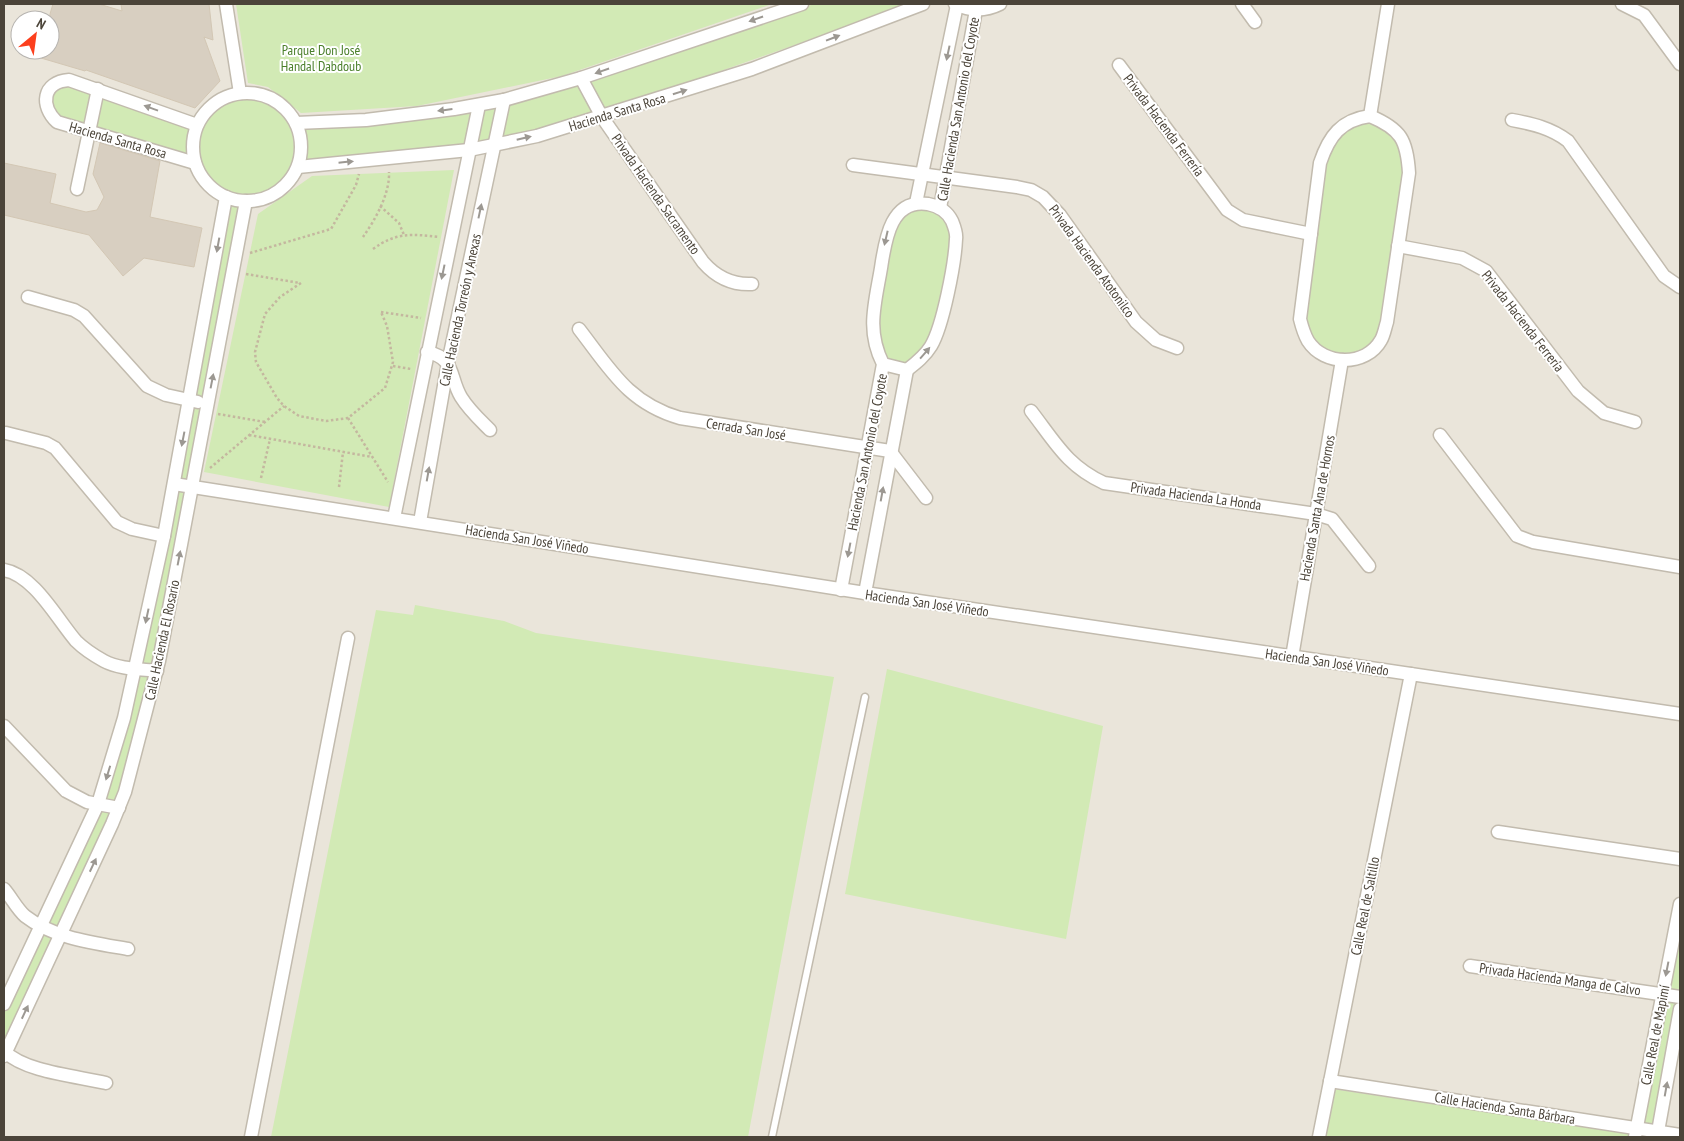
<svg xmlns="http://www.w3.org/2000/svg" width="1684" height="1141" viewBox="0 0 1684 1141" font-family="'PT Sans Narrow',sans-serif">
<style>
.residential{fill:#eae5da;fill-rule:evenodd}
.green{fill:#d2eab5}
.building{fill:#d8cfc1;stroke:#d3c7b4}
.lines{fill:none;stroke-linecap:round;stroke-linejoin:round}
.service-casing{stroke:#c2bbae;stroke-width:9}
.minor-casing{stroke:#c2bbae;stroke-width:15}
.path{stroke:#c4b79f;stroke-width:2.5;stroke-dasharray:2.5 2.5;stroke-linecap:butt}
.service{stroke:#fff;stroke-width:6}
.minor{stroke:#fff;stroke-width:12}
.oneway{fill:#9c9892}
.labels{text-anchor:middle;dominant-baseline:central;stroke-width:4;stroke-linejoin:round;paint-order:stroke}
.park-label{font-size:14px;fill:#4a7f2a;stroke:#fff}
.street-label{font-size:14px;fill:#4b4439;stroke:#fff}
</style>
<rect width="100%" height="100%" fill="#f6f3ec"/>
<path class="residential" d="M4,4H1680V1137H4ZM20,20H50V50H20Z"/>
<g class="green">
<polygon points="236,4 772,4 562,76 417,106 301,113 268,87 248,83"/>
<polygon points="814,4 911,4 596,115 464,147 302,163 305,144 303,128 578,83"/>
<polygon points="70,84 191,128 189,144 191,157 59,118 49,97 53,89"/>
<circle cx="246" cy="147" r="48"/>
<path d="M1361,121L1389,128L1401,144L1406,174L1383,322C1373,352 1365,351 1336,356L1314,343L1303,320L1323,162L1331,140Z"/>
<polygon points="454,170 389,507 204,472 258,214 312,176"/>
<polygon points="228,202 243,204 155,664 122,790 4,1048 4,1011 99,809 137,672"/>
<path d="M915,208C935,209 947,215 953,235C946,279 946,337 906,364L891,362L881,350L874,326L888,234L897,217Z"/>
<polygon points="415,605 504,621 536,633 834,677 748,1137 271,1137 376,610 413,615"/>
<polygon points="887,669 1103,726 1066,939 845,894"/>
<polygon points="1680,897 1680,993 1652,1137 1634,1137"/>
<polygon points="1333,1089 1629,1133 1628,1137 1324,1137"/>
</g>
<g class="building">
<polygon points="53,4 99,4 122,11 121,4 209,4 213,40 204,37 220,81 195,108 86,70 85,71 24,53 24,50 50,50 50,14"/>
<polygon points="100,143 160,161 150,217 202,228 194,267 144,258 123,276 89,235 4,215 4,163 56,174 50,203 86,212 97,210 104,197 93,174"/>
</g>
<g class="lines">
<g class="service-casing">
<polyline id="service" points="772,1137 865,697"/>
</g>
<g class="minor-casing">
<g id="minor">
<polyline points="226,4 240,93"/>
<path d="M955,4C970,11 986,11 1000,4"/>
<polyline points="1242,4 1255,22"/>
<polyline points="1622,4 1644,15 1680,64"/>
<polyline points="1119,65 1227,210 1243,220 1311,234"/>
<path d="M581,78L602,117L703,262C716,277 732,285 752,284"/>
<circle cx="247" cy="147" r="54"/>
<path d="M1370,116C1401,129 1407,140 1409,173L1387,322C1385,328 1384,335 1381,340C1366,367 1324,366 1308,341C1304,334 1302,327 1300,319L1320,163C1329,136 1341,120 1370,116Z"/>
<polyline points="1370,116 1388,4"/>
<path d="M1512,120C1533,124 1551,128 1568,141L1664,276L1680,287"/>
<polyline points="296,123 366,120 454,109 504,100 581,78 802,4"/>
<path d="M195,163L57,122C40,106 42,82 69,80L197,125"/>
<polyline points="853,165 1017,187 1031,190 1043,197 1060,215 1136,322 1156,340 1177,348"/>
<polyline points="298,167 469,150 537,136 752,69 923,4"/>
<polyline points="77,189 98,89"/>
<polyline points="916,203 957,5"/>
<polyline points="940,208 976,10"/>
<polyline points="1398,246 1462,258 1486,271 1578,391 1604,413 1635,422"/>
<polyline points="28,297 74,310 84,316 147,386 166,395 198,402"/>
<path d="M579,329C610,369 628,403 680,418L890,451L926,498"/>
<path d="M427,352C456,358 449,377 461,397C469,410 479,419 490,430"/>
<path d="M1031,411C1055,442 1067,466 1104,483L1316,514L1332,519L1369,566"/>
<polyline points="6,433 46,443 55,448 117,522 132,529 164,536"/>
<polyline points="1440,435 1517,536 1533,542 1680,567"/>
<polyline points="174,484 865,593 1680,714"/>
<polyline points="394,518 479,105"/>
<polyline points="420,522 448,363 504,100"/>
<path d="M4,570C34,575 57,619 76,641C84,649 95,656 104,661C119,669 140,669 157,671"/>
<path d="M841,590L883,364C866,330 875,304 881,268C885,242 890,198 928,204C938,206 947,211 952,221C954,226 957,233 956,239C955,263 943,326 931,346C925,356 916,363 907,370L883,364"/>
<polyline points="865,593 907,370"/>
<polyline points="1292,657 1342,360"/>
<polyline points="4,726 66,791 87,802 119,808"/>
<polyline points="1498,832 1680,859"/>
<path d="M4,889C11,897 17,909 25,916C53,938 94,943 128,949"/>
<polyline points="1470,966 1680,997"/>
<polyline points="4,1004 98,804 124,718 164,536 226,197"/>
<path d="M4,1051C25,1072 76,1076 106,1083"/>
<polyline points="4,1056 112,824 125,792 159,661 246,201"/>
<polyline points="1330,1081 1680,1135"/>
<polyline points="251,1137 348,638"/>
<polyline points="1319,1137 1411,674"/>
<polyline points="1635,1137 1680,904"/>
<polyline points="1657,1137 1680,1009"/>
</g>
</g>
<g class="path">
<polyline points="380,206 399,223 404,235"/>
<path d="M363,237C375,220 390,194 389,172"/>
<path d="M373,249C396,232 412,234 439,237"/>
<polyline points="250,253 331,229 356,185 359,174"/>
<polyline points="246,274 300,283"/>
<polyline points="301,283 280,297 265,314 255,352 256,362 277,398 284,406 299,416 326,421 348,418 385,388 393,362 387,326 381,312"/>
<polyline points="381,312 421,318"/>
<polyline points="393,366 411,369"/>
<polyline points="218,414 265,422"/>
<polyline points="348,418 388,482"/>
<polyline points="249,435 372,457"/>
<polyline points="210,468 284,406"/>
<polyline points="261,478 270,439"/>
<polyline points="339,487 343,452"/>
</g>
<use href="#service" class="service"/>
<use href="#minor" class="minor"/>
</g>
<defs><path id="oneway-solid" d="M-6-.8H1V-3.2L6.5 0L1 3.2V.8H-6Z" transform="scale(1.25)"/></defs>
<g class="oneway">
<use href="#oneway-solid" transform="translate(756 19) rotate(161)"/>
<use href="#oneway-solid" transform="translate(833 38) rotate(-21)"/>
<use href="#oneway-solid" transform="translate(948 53) rotate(102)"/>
<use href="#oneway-solid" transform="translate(602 71) rotate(161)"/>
<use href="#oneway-solid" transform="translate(680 92) rotate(-18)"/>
<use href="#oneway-solid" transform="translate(151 108) rotate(-160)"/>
<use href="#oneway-solid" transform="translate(445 110) rotate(173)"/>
<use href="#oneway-solid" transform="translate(524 138) rotate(-13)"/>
<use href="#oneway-solid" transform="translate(346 162) rotate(-6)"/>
<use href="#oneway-solid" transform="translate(480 211) rotate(-78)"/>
<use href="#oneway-solid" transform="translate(886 238) rotate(103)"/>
<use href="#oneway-solid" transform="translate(218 245) rotate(100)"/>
<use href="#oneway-solid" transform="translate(443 272) rotate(102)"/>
<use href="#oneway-solid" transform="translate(925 353) rotate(-49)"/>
<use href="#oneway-solid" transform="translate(212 381) rotate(-79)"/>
<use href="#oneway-solid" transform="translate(183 439) rotate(101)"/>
<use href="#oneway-solid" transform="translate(428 474) rotate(-80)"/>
<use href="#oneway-solid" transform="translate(882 494) rotate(-80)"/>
<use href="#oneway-solid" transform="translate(849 550) rotate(101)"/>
<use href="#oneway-solid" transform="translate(179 558) rotate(-79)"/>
<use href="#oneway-solid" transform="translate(147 616) rotate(102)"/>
<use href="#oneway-solid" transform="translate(108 773) rotate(107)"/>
<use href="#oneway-solid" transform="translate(93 865) rotate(-65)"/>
<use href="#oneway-solid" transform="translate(1667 969) rotate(101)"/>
<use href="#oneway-solid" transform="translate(25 1012) rotate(-65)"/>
<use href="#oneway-solid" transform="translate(1666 1089) rotate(-80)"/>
</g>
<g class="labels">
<g class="park-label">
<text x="321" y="50">Parque Don José<tspan x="321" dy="16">Handal Dabdoub</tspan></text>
</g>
<g class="street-label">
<text transform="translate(958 109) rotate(-80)">Calle Hacienda San Antonio del Coyote</text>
<text transform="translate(617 112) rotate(-17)">Hacienda Santa Rosa</text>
<text transform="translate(1164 125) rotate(53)">Privada Hacienda Ferrería</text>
<text transform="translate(118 140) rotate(16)">Hacienda Santa Rosa</text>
<text transform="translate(656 194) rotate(55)">Privada Hacienda Sacramento</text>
<text transform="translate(1092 261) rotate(54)">Privada Hacienda Atotonilco</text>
<text transform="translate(460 310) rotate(-78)">Calle Hacienda Torreón y Anexas</text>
<text transform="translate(1523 321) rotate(52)">Privada Hacienda Ferrería</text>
<text transform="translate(746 429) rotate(9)">Cerrada San José</text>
<text transform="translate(867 452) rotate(-79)">Hacienda San Antonio del Coyote</text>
<text transform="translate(1196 496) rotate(8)">Privada Hacienda La Honda</text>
<text transform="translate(1317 508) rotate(-80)">Hacienda Santa Ana de Hornos</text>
<text transform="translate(527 539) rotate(9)">Hacienda San José Viñedo</text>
<text transform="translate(927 603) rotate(8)">Hacienda San José Viñedo</text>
<text transform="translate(162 640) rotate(-78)">Calle Hacienda El Rosario</text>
<text transform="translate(1327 662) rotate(8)">Hacienda San José Viñedo</text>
<text transform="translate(1365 906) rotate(-79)">Calle Real de Saltillo</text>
<text transform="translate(1560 979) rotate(8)">Privada Hacienda Manga de Calvo</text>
<text transform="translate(1655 1035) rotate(-79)">Calle Real de Mapimí</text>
<text transform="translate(1505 1108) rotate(9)">Calle Hacienda Santa Bárbara</text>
</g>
</g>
<rect width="1684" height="1141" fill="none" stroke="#4b4439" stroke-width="10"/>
<g transform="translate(35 35) rotate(29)"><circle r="24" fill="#ffffff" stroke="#b7b4b0"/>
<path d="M0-4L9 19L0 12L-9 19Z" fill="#fc3f1d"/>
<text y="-8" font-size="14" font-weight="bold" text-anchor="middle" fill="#4b4439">N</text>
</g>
</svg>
